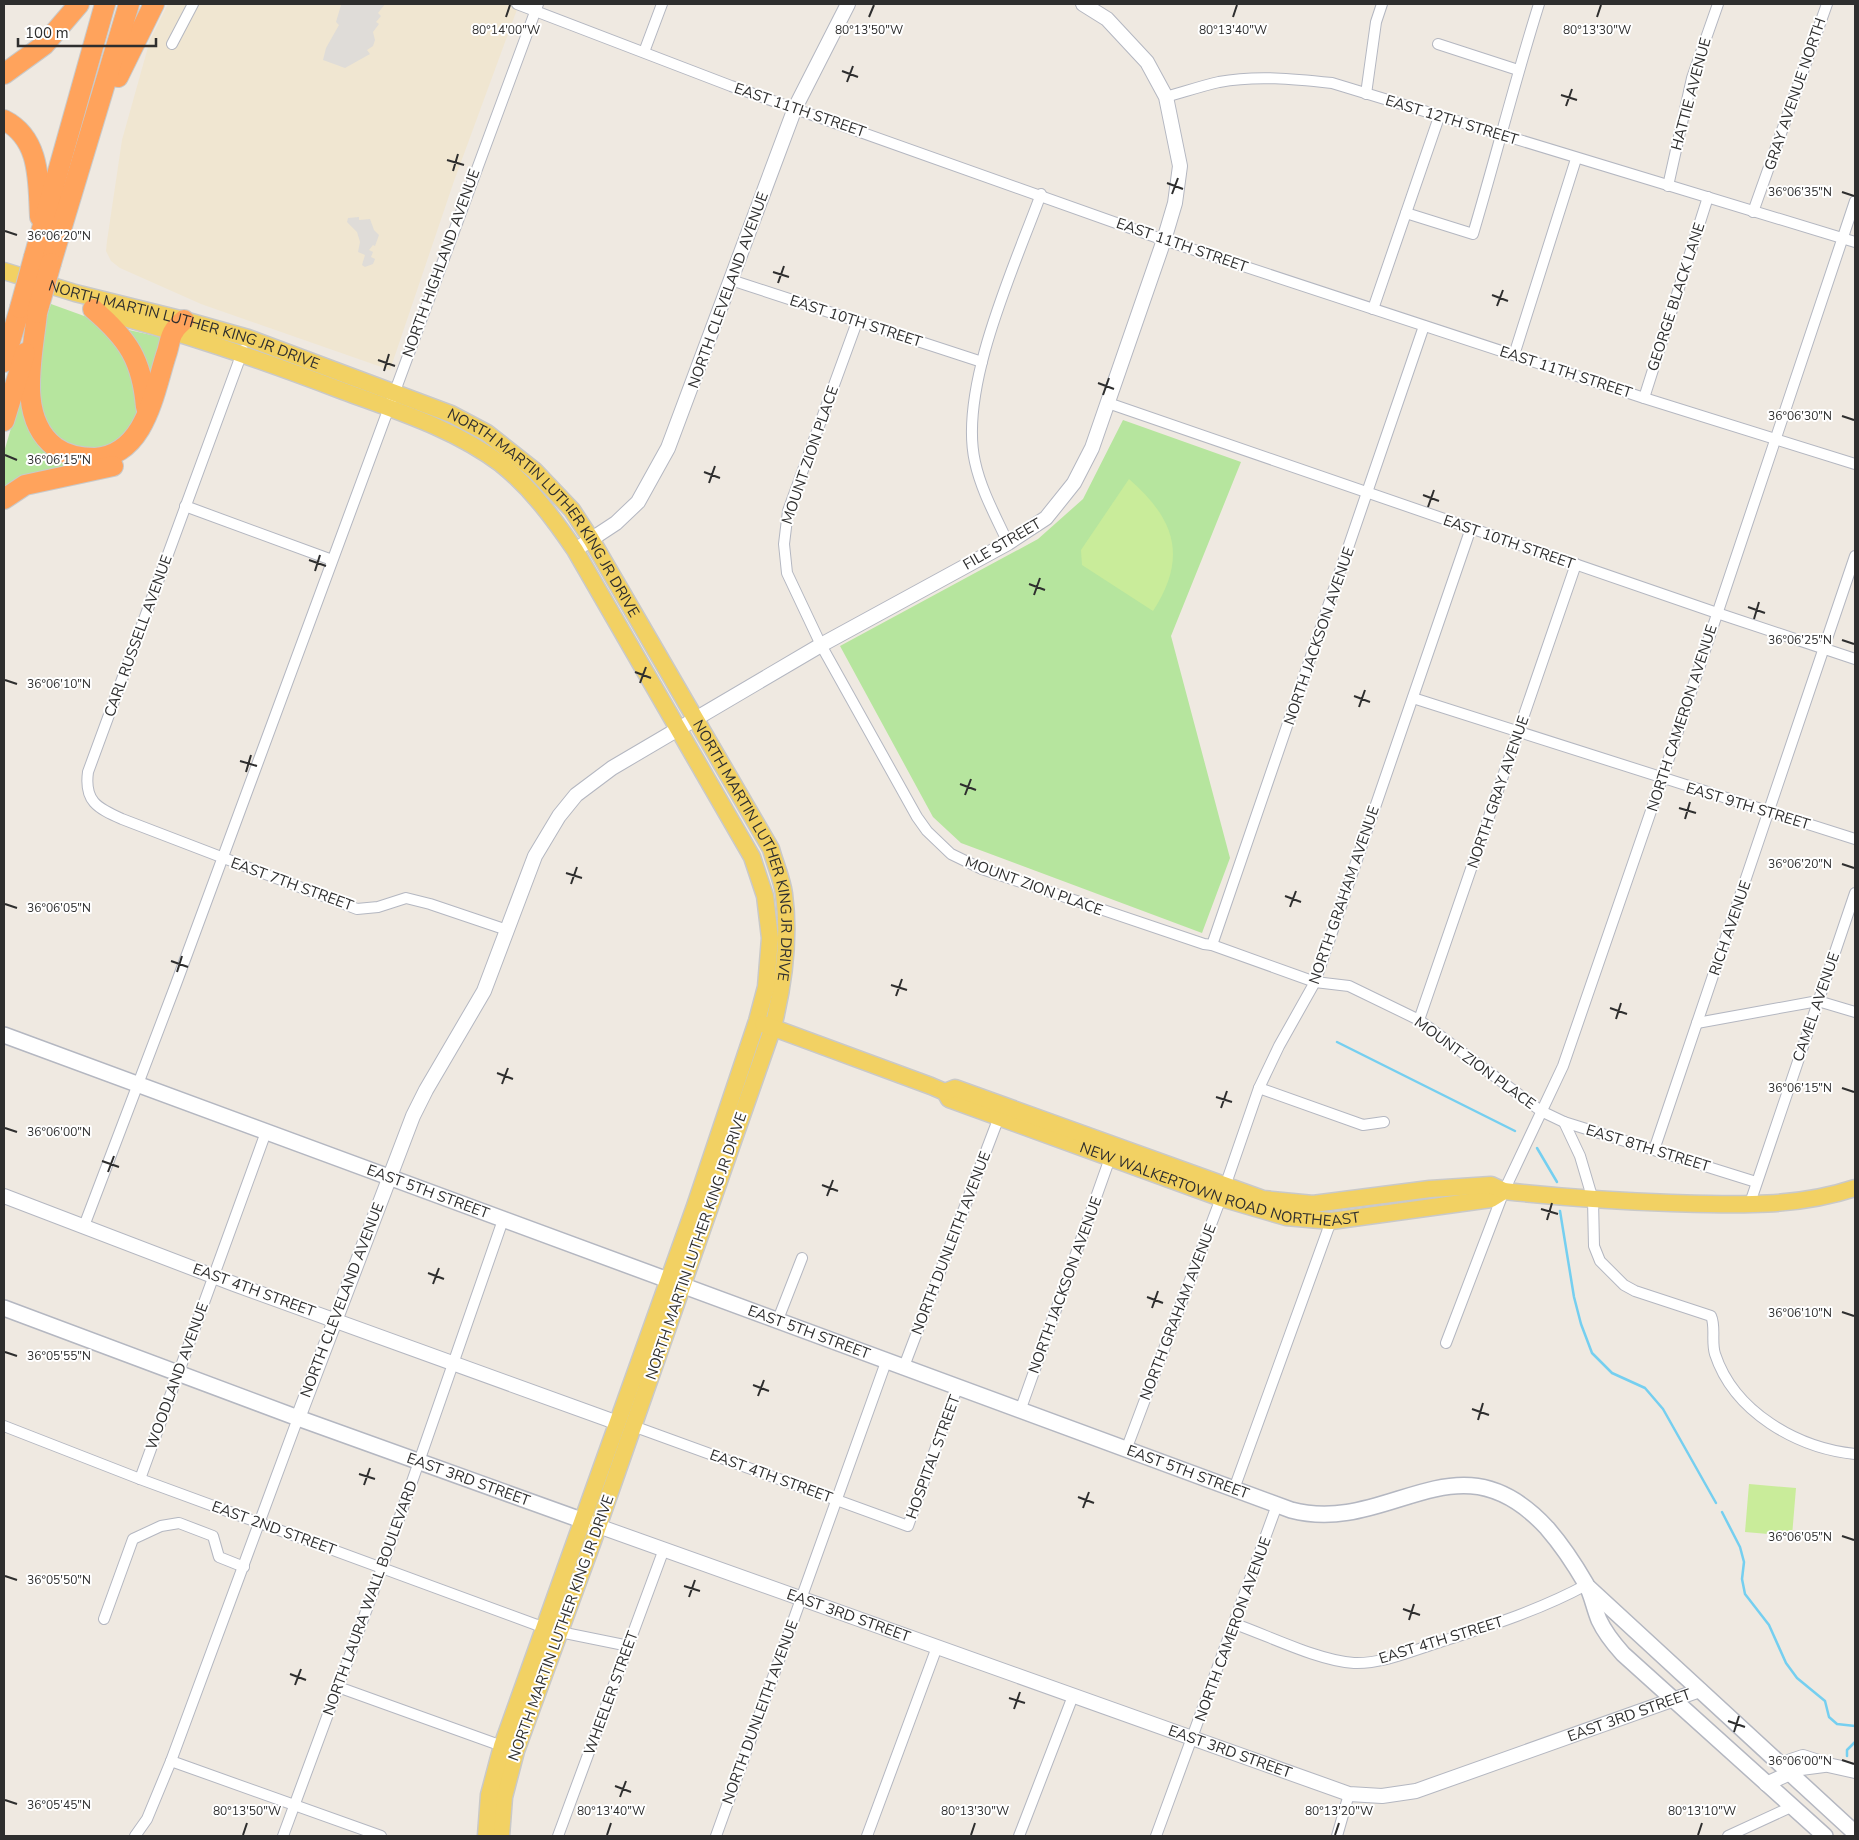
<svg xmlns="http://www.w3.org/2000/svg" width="1859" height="1840" viewBox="0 0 1859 1840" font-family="'Nunito Sans',sans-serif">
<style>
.education{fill:#f0e6d1}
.green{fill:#b6e59e}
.pitch{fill:#c9ec9a}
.plaza{fill:#dfdcd8}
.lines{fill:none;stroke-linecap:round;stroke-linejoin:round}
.stream{stroke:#75cff0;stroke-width:2.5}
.minor-casing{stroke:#b4b7c1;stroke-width:12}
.tertiary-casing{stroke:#b4b7c1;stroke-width:16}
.secondary-casing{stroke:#b4b7c1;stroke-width:18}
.primary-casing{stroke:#c9c9c9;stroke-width:19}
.motorway-casing{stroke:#c9c9c9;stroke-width:22}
.minor{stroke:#fff;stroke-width:10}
.tertiary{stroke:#fff;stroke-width:14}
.secondary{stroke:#fff;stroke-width:15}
.primary{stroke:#f2d163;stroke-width:16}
.motorway{stroke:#ffa35c;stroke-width:20}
.motorway-bridge-casing{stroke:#c9c9c9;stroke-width:22;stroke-linecap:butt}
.motorway-bridge{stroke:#ffa35c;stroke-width:20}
.ticks{fill:none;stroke:#2e2e2e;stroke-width:2}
.labels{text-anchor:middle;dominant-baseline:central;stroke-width:4;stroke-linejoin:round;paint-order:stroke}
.street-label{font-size:15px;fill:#2e2e2e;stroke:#fff}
.ticks-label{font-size:12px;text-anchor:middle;fill:#2e2e2e;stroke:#fff;stroke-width:4;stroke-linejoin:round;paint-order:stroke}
</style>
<rect width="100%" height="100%" fill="#efe9e1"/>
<polygon class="education" points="168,4 519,4 454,181 390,370 201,304 120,268 111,261 106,251 107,241 122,140 150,40"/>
<g class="green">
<polygon points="51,304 87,317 113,333 142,397 133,432 92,453 54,438 36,400 44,325"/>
<polygon points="120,328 165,338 151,389"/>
<polygon points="25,381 26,401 82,463 4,492 4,452"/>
<polygon points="1123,420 1241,462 1171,636 1230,858 1202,933 961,843 933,817 840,646 1038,539 1083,499"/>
</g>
<g class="pitch">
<path d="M1129,479C1175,519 1188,557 1153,611L1082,565L1081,550Z"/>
<polygon points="1749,1484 1796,1488 1792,1536 1745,1532"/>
</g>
<g class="plaza">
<polygon points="385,4 378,13 381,16 376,22 379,24 373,32 375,40 373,46 367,50 370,54 345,68 323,60 326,48 339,25 336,22 341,5"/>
<polygon points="359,217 359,220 370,219 374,230 379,235 375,246 373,245 369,250 373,252 371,257 375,259 373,264 365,267 362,265 365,255 358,252 360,242 357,232 347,222 348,218"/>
</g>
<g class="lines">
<g class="stream">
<polyline points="1337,1042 1515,1131"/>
<polyline points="1537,1148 1557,1182"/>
<polyline points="1560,1211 1574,1297 1581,1324 1592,1353 1612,1373 1645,1388 1663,1409 1716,1503"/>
<polyline points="1722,1512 1740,1547 1744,1562 1742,1579 1745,1594 1769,1625 1786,1663 1797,1678 1825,1701 1829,1717 1837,1724 1855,1726"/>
<polyline points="1847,1756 1847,1750 1855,1742"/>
</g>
<g class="minor-casing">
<g id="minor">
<polyline points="517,4 731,86 1164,240 1644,398 1855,464"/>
<polyline points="172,44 193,4"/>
<polyline points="1438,44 1518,70"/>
<polyline points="644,52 662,4"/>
<polyline points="1366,94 1376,22 1382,4"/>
<path d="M1166,97C1184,92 1201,86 1219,82C1256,75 1294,79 1332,83L1855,242"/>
<polyline points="1668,186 1692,78 1718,4"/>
<polyline points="1753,212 1827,4"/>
<path d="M1406,213L1473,234C1496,157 1515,80 1539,4"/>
<polyline points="731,280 982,362"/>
<polyline points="1373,309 1439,117"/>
<polyline points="857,322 788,511 784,544 787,573 821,645 917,817 927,831 951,854 982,869 1204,944 1212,945 1315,982 1349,986 1419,1020 1541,1111 1564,1122 1756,1182"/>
<path d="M243,350L88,772C84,801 97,808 122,819L357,909L378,907L406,898L430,904L507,930"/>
<polyline points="1514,355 1576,159"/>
<polyline points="1644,398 1708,197"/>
<polyline points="1108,403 1717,613 1855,659"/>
<polyline points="185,506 332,560"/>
<path d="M1008,543C996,517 981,490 975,462C958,388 1015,265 1041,194"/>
<polyline points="1413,698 1855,839"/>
<polyline points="1212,945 1424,326"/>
<polyline points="1419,1020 1576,564"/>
<polyline points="1697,1023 1818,1001 1855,1012"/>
<polyline points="1259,1088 1363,1125 1384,1122"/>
<path d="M1564,1122L1580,1156L1593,1200L1594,1246L1600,1261L1624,1285L1635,1291L1711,1316C1716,1327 1711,1341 1715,1354C1734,1412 1797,1448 1855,1454"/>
<polyline points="1654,1150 1855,556"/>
<polyline points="1749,1206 1855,893"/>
<polyline points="84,1226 176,984 538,4"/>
<polyline points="777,1322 802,1258"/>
<polyline points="1446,1343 1504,1191 1563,1066 1662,779 1855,201"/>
<polyline points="903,1369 999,1117"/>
<polyline points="1020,1411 1110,1158"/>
<polyline points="4,1426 140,1479 545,1628"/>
<polyline points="633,1426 908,1526 957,1388"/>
<polyline points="1126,1450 1221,1198 1259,1088 1279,1046 1315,982 1471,528"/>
<polyline points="140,1479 266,1132"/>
<polyline points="1234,1489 1331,1221"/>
<polyline points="104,1619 133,1539 161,1526 179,1523 213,1536 219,1557 244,1567"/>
<path d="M1235,1624C1269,1636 1319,1661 1354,1663C1381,1664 1409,1652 1434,1644C1486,1627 1538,1611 1586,1585"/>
<polyline points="560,1632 629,1646"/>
<polyline points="338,1687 502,1746"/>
<polyline points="171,1761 381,1836"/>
<polyline points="135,1836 147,1819 171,1761 298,1418"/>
<polyline points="283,1836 382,1568 503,1220"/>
<polyline points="558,1836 664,1549"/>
<polyline points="716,1836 886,1362"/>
<polyline points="867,1836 937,1647"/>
<polyline points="1019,1836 1073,1696"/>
<polyline points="1156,1836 1277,1505"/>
<polyline points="1337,1836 1349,1794"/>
<polyline points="1728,1836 1791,1807"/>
</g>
</g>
<g class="tertiary-casing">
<g id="tertiary">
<polyline points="575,550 616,523 638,502 668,448 795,108 848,4"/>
<polyline points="4,1196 234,1284 618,1423"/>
<polyline points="298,1418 413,1116 426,1090 484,991 535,856 559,816 576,795 612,768 821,645 1008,543 1046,518 1074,483 1092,448 1164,240 1175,203 1180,166 1166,97 1147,62 1107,19 1083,4"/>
<path id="s1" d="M598,1526L1349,1794L1382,1796L1416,1791L1700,1690"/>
<polyline points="1782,1764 1803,1757 1828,1765 1855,1771"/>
<polyline points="1766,1784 1801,1768 1824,1765"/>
</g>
</g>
<g class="secondary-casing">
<g id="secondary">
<path id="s2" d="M4,1035L1291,1510C1390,1536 1457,1430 1547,1528C1561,1544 1575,1565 1586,1584C1592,1595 1594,1608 1599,1620C1605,1633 1614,1644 1623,1654L1825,1836"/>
<path id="s3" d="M4,1308L298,1418L598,1526"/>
<polyline points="1589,1588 1855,1833"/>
</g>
</g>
<g class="primary-casing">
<g id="primary">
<path id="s4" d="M4,271L75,293L184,320L248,338L451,414L487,433L535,471L572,510L591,539L771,849C775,864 782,879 784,894C790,939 784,983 773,1027L593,1541L516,1751L504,1797L501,1836"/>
<path d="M94,310C179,331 261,360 343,391C397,411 455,429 501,464C531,488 554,519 575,550L752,857L765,896L770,938L766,987L757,1021L695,1206L502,1746L489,1795L486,1836"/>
<path id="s5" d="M763,1024L931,1086L945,1092L949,1099L1221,1198L1286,1217L1331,1221L1491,1199L1504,1191"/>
<path d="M945,1092L955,1088L1263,1199L1313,1204L1430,1189L1491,1185L1504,1191C1559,1197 1615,1201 1671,1203C1733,1205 1795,1208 1855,1188"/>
</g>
</g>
<g class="motorway-casing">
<g id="motorway">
<polyline points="4,74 44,45 79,4"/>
<polyline points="118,77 154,4"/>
<path d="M4,120C41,139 38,181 40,217"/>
<polyline points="34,257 105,4"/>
<polyline points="51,263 129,4"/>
<path d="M93,309C128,339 142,360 146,407"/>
<path d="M37,313C33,355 16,417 55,447C66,455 81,458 95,458C146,455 154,391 167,352C169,346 170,336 174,331C176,327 181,323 184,320"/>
<polyline points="4,362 20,308"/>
<polyline points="4,421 25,353"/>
<polyline points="4,499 25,485 113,466"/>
</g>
</g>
<use href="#minor" class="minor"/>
<use href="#tertiary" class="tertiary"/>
<use href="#secondary" class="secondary"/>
<use href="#primary" class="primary"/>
<use href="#motorway" class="motorway"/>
<g class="motorway-bridge-casing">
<g id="motorway-bridge">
<polyline points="20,308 34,257"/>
<polyline points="37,313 51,263"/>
</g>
</g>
<use href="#motorway-bridge" class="motorway-bridge"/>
</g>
<path class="ticks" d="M506,17L510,5M869,17L874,5M1233,17L1237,5M1597,17L1601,5M842,71L858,77M847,82L853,66M1561,95L1577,100M1566,106L1572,89M447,160L464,165M453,171L458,154M1167,183L1183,189M1842,192L1854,196M1172,194L1178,178M5,231L17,235M773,272L789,277M778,283L784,266M1492,295L1508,301M1497,306L1503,290M378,360L395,366M384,371L389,354M1098,383L1114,389M1103,395L1109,378M1842,416L1854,420M5,455L17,460M704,472L720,478M709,483L715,466M1423,495L1439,501M1428,507L1434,490M309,560L326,566M315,571L320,555M1029,584L1045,590M1034,595L1040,578M1748,607L1765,613M1754,619L1759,602M1842,640L1854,644M635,672L651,678M5,680L17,684M640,683L646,667M1354,696L1370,702M1359,707L1365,690M240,761L257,766M246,772L251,755M960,784L976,790M965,795L971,779M1679,808L1696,813M1685,819L1690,802M1842,864L1854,868M566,873L582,878M571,884L577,867M1285,896L1301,902M5,904L17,908M1290,907L1296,891M171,961L188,967M177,972L182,956M891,985L907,990M896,996L902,979M1610,1008L1627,1014M1616,1019L1621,1003M497,1073L513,1079M502,1084L508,1068M1842,1088L1854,1092M1216,1097L1232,1102M1221,1108L1227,1091M5,1128L17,1132M102,1161L119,1167M108,1172L114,1156M822,1185L838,1191M827,1196L833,1180M1541,1209L1558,1214M1547,1220L1552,1203M428,1273L444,1279M433,1284L439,1268M1147,1297L1163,1303M1152,1308L1158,1291M1842,1312L1854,1316M5,1352L17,1356M753,1385L769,1391M758,1396L764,1380M1472,1409L1489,1415M1478,1420L1483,1403M359,1474L375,1479M364,1485L370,1468M1078,1497L1094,1503M1083,1508L1089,1492M1842,1536L1854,1540M5,1576L17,1580M684,1586L700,1591M689,1597L695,1580M1403,1609L1420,1615M1409,1620L1414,1604M290,1674L306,1680M295,1685L301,1669M1009,1698L1025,1703M1014,1709L1020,1692M1728,1721L1745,1727M1734,1732L1739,1716M1842,1760L1854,1764M615,1786L631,1792M620,1797L626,1781M5,1800L17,1804M243,1835L247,1823M607,1835L611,1823M971,1835L975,1823M1335,1835L1339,1823M1698,1835L1702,1823"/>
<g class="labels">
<g class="street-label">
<text transform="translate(1691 94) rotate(-75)">HATTIE AVENUE</text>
<text transform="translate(1795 94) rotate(-71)">GRAY AVENUE NORTH</text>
<text transform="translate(800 110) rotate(19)">EAST 11TH STREET</text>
<text transform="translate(1452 120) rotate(17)">EAST 12TH STREET</text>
<text transform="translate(1182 245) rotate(19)">EAST 11TH STREET</text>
<text transform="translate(441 263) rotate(-70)">NORTH HIGHLAND AVENUE</text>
<text transform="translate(728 290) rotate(-70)">NORTH CLEVELAND AVENUE</text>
<text transform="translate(1676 297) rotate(-72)">GEORGE BLACK LANE</text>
<text transform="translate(856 321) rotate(18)">EAST 10TH STREET</text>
<text stroke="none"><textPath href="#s4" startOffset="188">NORTH MARTIN LUTHER KING JR DRIVE</textPath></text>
<text transform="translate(1566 372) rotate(18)">EAST 11TH STREET</text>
<text transform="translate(810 455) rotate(-71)">MOUNT ZION PLACE</text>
<text stroke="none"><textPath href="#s4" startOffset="608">NORTH MARTIN LUTHER KING JR DRIVE</textPath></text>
<text transform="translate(1509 542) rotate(19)">EAST 10TH STREET</text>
<text transform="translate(1002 544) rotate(-30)">FILE STREET</text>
<text transform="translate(138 636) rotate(-70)">CARL RUSSELL AVENUE</text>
<text transform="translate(1319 636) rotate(-71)">NORTH JACKSON AVENUE</text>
<text transform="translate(1682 718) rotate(-72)">NORTH CAMERON AVENUE</text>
<text transform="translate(1498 792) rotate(-71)">NORTH GRAY AVENUE</text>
<text transform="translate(1748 806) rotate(17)">EAST 9TH STREET</text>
<text stroke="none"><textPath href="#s4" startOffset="1012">NORTH MARTIN LUTHER KING JR DRIVE</textPath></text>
<text transform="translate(292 884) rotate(20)">EAST 7TH STREET</text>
<text transform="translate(1034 886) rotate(20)">MOUNT ZION PLACE</text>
<text transform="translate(1344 895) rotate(-71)">NORTH GRAHAM AVENUE</text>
<text transform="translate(1730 928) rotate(-71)">RICH AVENUE</text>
<text transform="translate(1816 1007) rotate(-71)">CAMEL AVENUE</text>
<text transform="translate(1475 1063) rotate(36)">MOUNT ZION PLACE</text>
<text transform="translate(1648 1148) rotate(17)">EAST 8TH STREET</text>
<text stroke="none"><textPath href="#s5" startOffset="488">NEW WALKERTOWN ROAD NORTHEAST</textPath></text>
<text stroke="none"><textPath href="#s2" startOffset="452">EAST 5TH STREET</textPath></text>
<text transform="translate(951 1243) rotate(-69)">NORTH DUNLEITH AVENUE</text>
<text transform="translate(696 1246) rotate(-71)">NORTH MARTIN LUTHER KING JR DRIVE</text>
<text transform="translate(1065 1285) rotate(-70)">NORTH JACKSON AVENUE</text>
<text transform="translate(254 1290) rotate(20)">EAST 4TH STREET</text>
<text transform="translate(342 1300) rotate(-69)">NORTH CLEVELAND AVENUE</text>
<text transform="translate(1178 1312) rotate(-69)">NORTH GRAHAM AVENUE</text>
<text stroke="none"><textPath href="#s2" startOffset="858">EAST 5TH STREET</textPath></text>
<text transform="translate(177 1376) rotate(-70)">WOODLAND AVENUE</text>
<text transform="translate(933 1457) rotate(-70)">HOSPITAL STREET</text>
<text stroke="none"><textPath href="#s2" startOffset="1262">EAST 5TH STREET</textPath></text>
<text transform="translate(771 1476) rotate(20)">EAST 4TH STREET</text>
<text stroke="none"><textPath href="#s3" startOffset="495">EAST 3RD STREET</textPath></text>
<text transform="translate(274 1528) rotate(20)">EAST 2ND STREET</text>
<text transform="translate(370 1598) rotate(-70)">NORTH LAURA WALL BOULEVARD</text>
<text stroke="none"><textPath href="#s1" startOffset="266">EAST 3RD STREET</textPath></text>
<text transform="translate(561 1628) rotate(-70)">NORTH MARTIN LUTHER KING JR DRIVE</text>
<text transform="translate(1233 1629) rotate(-70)">NORTH CAMERON AVENUE</text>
<text transform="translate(1441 1640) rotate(-17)">EAST 4TH STREET</text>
<text transform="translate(611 1693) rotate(-70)">WHEELER STREET</text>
<text transform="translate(760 1712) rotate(-70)">NORTH DUNLEITH AVENUE</text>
<text stroke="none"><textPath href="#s1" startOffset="1091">EAST 3RD STREET</textPath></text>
<text stroke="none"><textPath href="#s1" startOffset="671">EAST 3RD STREET</textPath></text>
</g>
</g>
<g class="ticks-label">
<text x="506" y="34">80°14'00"W</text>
<text x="869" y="34">80°13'50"W</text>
<text x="1233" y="34">80°13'40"W</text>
<text x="1597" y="34">80°13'30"W</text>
<text x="1800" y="196">36°06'35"N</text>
<text x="59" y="240">36°06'20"N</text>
<text x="1800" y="420">36°06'30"N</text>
<text x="59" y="464">36°06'15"N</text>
<text x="1800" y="644">36°06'25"N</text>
<text x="59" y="688">36°06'10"N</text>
<text x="1800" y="868">36°06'20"N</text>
<text x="59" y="912">36°06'05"N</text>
<text x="1800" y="1092">36°06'15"N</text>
<text x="59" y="1136">36°06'00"N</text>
<text x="1800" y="1317">36°06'10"N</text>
<text x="59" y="1360">36°05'55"N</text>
<text x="1800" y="1541">36°06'05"N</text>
<text x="59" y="1584">36°05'50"N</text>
<text x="1800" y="1765">36°06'00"N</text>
<text x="59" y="1809">36°05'45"N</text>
<text x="247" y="1815">80°13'50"W</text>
<text x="611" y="1815">80°13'40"W</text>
<text x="975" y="1815">80°13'30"W</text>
<text x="1339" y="1815">80°13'20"W</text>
<text x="1702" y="1815">80°13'10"W</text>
</g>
<rect width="1859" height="1840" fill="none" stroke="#2e2e2e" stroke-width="10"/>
<path d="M18 38v8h138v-8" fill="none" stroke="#2e2e2e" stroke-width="2.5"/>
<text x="25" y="38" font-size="15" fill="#2e2e2e" stroke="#ffffff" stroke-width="4" paint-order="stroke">100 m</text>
</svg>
